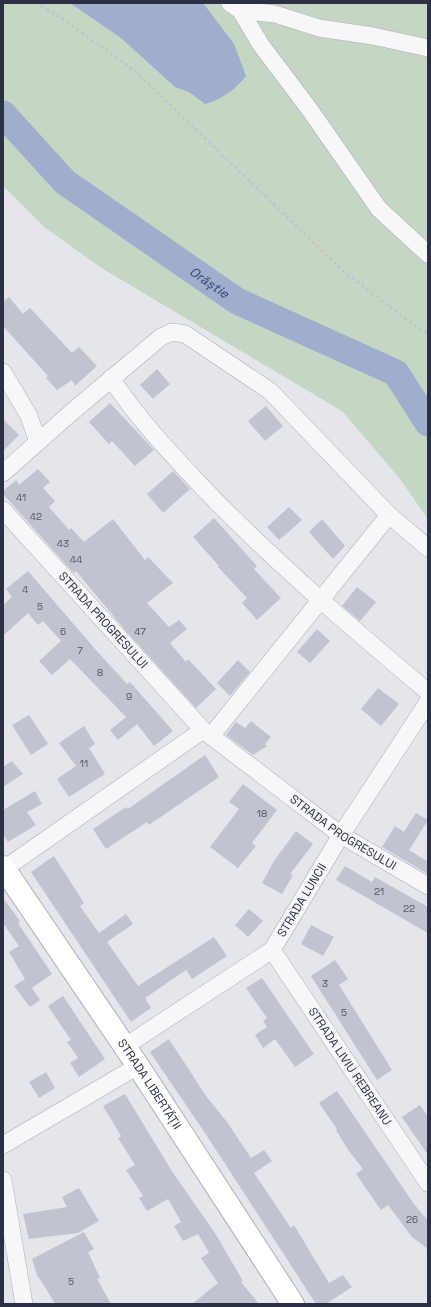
<svg xmlns="http://www.w3.org/2000/svg" width="431" height="1307" viewBox="0 0 431 1307" font-family="'Space Grotesk',sans-serif">
<style>
.green{fill:#c6d6c5}
.water{fill:#9faecc}
.lines{fill:none;stroke-linecap:round;stroke-linejoin:round}
.river{stroke:#9faecc;stroke-width:27}
.building{fill:#c1c4cf}
.street-casing{stroke:#acafba;stroke-width:18}
.secondary-casing{stroke:#acafba;stroke-width:24}
.path{stroke:#c2c3cb;stroke-width:2.5;stroke-dasharray:3 3;stroke-linecap:butt}
.street{stroke:#f7f7fa;stroke-width:17}
.secondary{stroke:#fff;stroke-width:22}
.labels{text-anchor:middle;dominant-baseline:central;stroke-width:4;stroke-linejoin:round;paint-order:stroke}
.number-label{font-size:10px;fill:#505567}
.street-label{font-size:12px;fill:#2b3044;stroke:#f4f5f9}
.water-label{font-size:13px;font-style:italic;fill:#344879;stroke:#f4f5f9}
</style>
<rect width="100%" height="100%" fill="#e4e6ec"/>
<polygon class="green" points="3,3 428,3 428,519 400,479 342,411 103,269 44,227 3,186"/>
<path class="water" d="M70,3H203L234,44L246,76C234,91 222,99 205,104L189,92L175,87L121,38Z"/>
<g class="lines">
<path class="river" id="s1" d="M3,114L65,182L237,301L396,373L428,423"/>
</g>
<g class="building">
<polygon points="9,297 23,314 30,308 72,353 79,347 97,366 75,386 72,380 57,390 46,378 48,376 3,326 3,302"/>
<polygon points="157,369 170,384 153,399 140,385"/>
<polygon points="110,403 154,450 135,466 112,441 109,444 89,422"/>
<polygon points="266,406 283,426 265,441 248,421"/>
<polygon points="3,419 19,435 3,451"/>
<polygon points="38,469 50,482 43,488 55,501 49,507 69,530 71,528 84,542 113,519 145,560 148,557 173,583 147,603 169,627 179,620 187,629 170,643 186,662 188,659 216,689 196,708 125,630 76,571 74,573 69,568 3,494 3,491 16,480 19,485"/>
<polygon points="173,471 190,489 163,513 147,494"/>
<polygon points="289,507 302,520 279,540 267,527"/>
<polygon points="214,518 257,566 254,569 281,598 257,620 242,603 247,598 218,567 219,566 193,537"/>
<polygon points="322,519 345,546 333,559 309,532"/>
<polygon points="28,571 95,649 127,684 130,682 173,731 154,746 137,724 118,740 110,730 126,717 70,659 52,675 39,661 61,641 43,621 38,625 28,613 3,636 3,605 12,597 6,589"/>
<polygon points="357,587 376,602 360,621 342,606"/>
<polygon points="317,629 330,641 310,663 297,652"/>
<polygon points="238,660 250,672 230,696 217,683"/>
<polygon points="378,688 399,704 381,726 361,709"/>
<polygon points="29,715 48,744 31,755 12,725"/>
<polygon points="251,721 271,737 265,744 267,746 253,755 226,735 236,722 245,728"/>
<polygon points="84,726 95,744 89,748 105,774 69,797 57,779 76,766 59,743"/>
<polygon points="205,755 219,777 149,825 147,822 106,849 93,829 126,807 128,809"/>
<polygon points="12,761 23,774 3,787 3,767"/>
<polygon points="243,784 277,810 252,843 256,846 238,868 210,847 239,809 229,802"/>
<polygon points="35,791 42,804 27,812 36,825 8,842 3,834 3,810"/>
<polygon points="416,813 428,820 409,850 428,862 428,874 382,847 395,826 404,832"/>
<polygon points="296,831 313,844 290,874 293,875 282,894 262,883 274,861"/>
<polygon points="54,856 84,903 80,906 99,933 126,914 133,924 107,942 138,986 214,937 227,956 192,979 186,970 145,998 151,1008 131,1022 31,872"/>
<polygon points="345,866 372,882 375,877 428,907 428,933 336,880"/>
<polygon points="3,898 20,921 18,923 52,974 32,988 40,1000 30,1007 14,986 25,979 9,952 19,946 3,923"/>
<polygon points="249,909 263,921 248,937 235,925"/>
<polygon points="311,925 334,937 323,956 301,944"/>
<polygon points="335,960 348,979 339,985 392,1070 377,1080 311,976"/>
<polygon points="262,978 314,1054 295,1067 275,1039 263,1048 255,1035 267,1027 263,1021 267,1018 246,988"/>
<polygon points="63,996 105,1059 79,1077 70,1063 78,1058 67,1042 71,1040 48,1006"/>
<polygon points="169,1039 206,1096 227,1122 251,1158 264,1150 272,1161 254,1173 291,1228 294,1225 329,1283 343,1275 352,1287 326,1304 316,1304 207,1136 150,1052"/>
<polygon points="46,1072 55,1088 39,1098 29,1082"/>
<polygon points="337,1091 414,1204 428,1221 428,1249 412,1237 388,1205 381,1210 356,1174 363,1169 349,1151 336,1130 337,1129 319,1103"/>
<polygon points="125,1094 173,1173 215,1233 243,1281 241,1282 259,1304 192,1304 218,1283 201,1258 209,1253 198,1234 183,1241 174,1226 181,1222 168,1199 147,1211 139,1198 143,1196 126,1170 135,1165 118,1138 121,1136 103,1106"/>
<polygon points="420,1105 428,1117 428,1155 402,1117"/>
<polygon points="79,1188 99,1221 78,1233 29,1239 23,1214 67,1207 62,1197"/>
<polygon points="84,1232 94,1249 88,1252 100,1278 97,1279 111,1304 55,1304 39,1277 38,1278 32,1259"/>
</g>
<g class="lines">
<g class="street-casing">
<g id="street">
<polyline points="230,3 240,10 261,45 310,110 379,209 428,254"/>
<polyline points="240,10 275,14 319,28 373,36 428,48"/>
<polyline points="3,372 29,416 38,442"/>
<path d="M111,378C139,421 174,457 209,494C278,565 352,628 428,692"/>
<polyline points="3,473 73,411 161,337 172,332 185,334 270,391 389,515 428,548"/>
<path id="s2" d="M3,510L203,730L341,835L428,886"/>
<polyline points="211,736 389,515"/>
<polyline points="4,869 203,730"/>
<path id="s3" d="M272,950L428,1183"/>
<path id="s4" d="M124,1047L272,950L341,835L428,702"/>
<polyline points="3,1145 138,1066"/>
<polyline points="3,1180 24,1304"/>
</g>
</g>
<g class="secondary-casing">
<g id="secondary">
<path id="s5" d="M3,867L138,1066L293,1304"/>
</g>
</g>
<polyline class="path" points="36,3 60,17 136,72 342,270 411,323 428,334"/>
<use href="#street" class="street"/>
<use href="#secondary" class="secondary"/>
</g>
<g class="labels">
<g class="number-label">
<text x="21" y="497">41</text>
<text x="36" y="516">42</text>
<text x="63" y="543">43</text>
<text x="76" y="559">44</text>
<text x="25" y="589">4</text>
<text x="40" y="606">5</text>
<text x="63" y="631">6</text>
<text x="140" y="631">47</text>
<text x="80" y="650">7</text>
<text x="100" y="672">8</text>
<text x="129" y="696">9</text>
<text x="84" y="763">11</text>
<text x="262" y="813">18</text>
<text x="379" y="891">21</text>
<text x="409" y="908">22</text>
<text x="325" y="983">3</text>
<text x="344" y="1012">5</text>
<text x="412" y="1219">26</text>
<text x="71" y="1281">5</text>
</g>
<g class="street-label">
<text stroke="none"><textPath href="#s2" startOffset="149">STRADA PROGRESULUI</textPath></text>
<text stroke="none"><textPath href="#s2" startOffset="471">STRADA PROGRESULUI</textPath></text>
<text stroke="none"><textPath href="#s4" startOffset="235">STRADA LUNCII</textPath></text>
<text stroke="none"><textPath href="#s3" startOffset="140">STRADA LIVIU REBREANU</textPath></text>
<text stroke="none"><textPath href="#s5" startOffset="262">STRADA LIBERTĂȚII</textPath></text>
</g>
<g class="water-label">
<text stroke="none"><textPath href="#s1" startOffset="268">Orăștie</textPath></text>
</g>
</g>
<rect width="431" height="1307" fill="none" stroke="#2b3044" stroke-width="8"/>
</svg>
